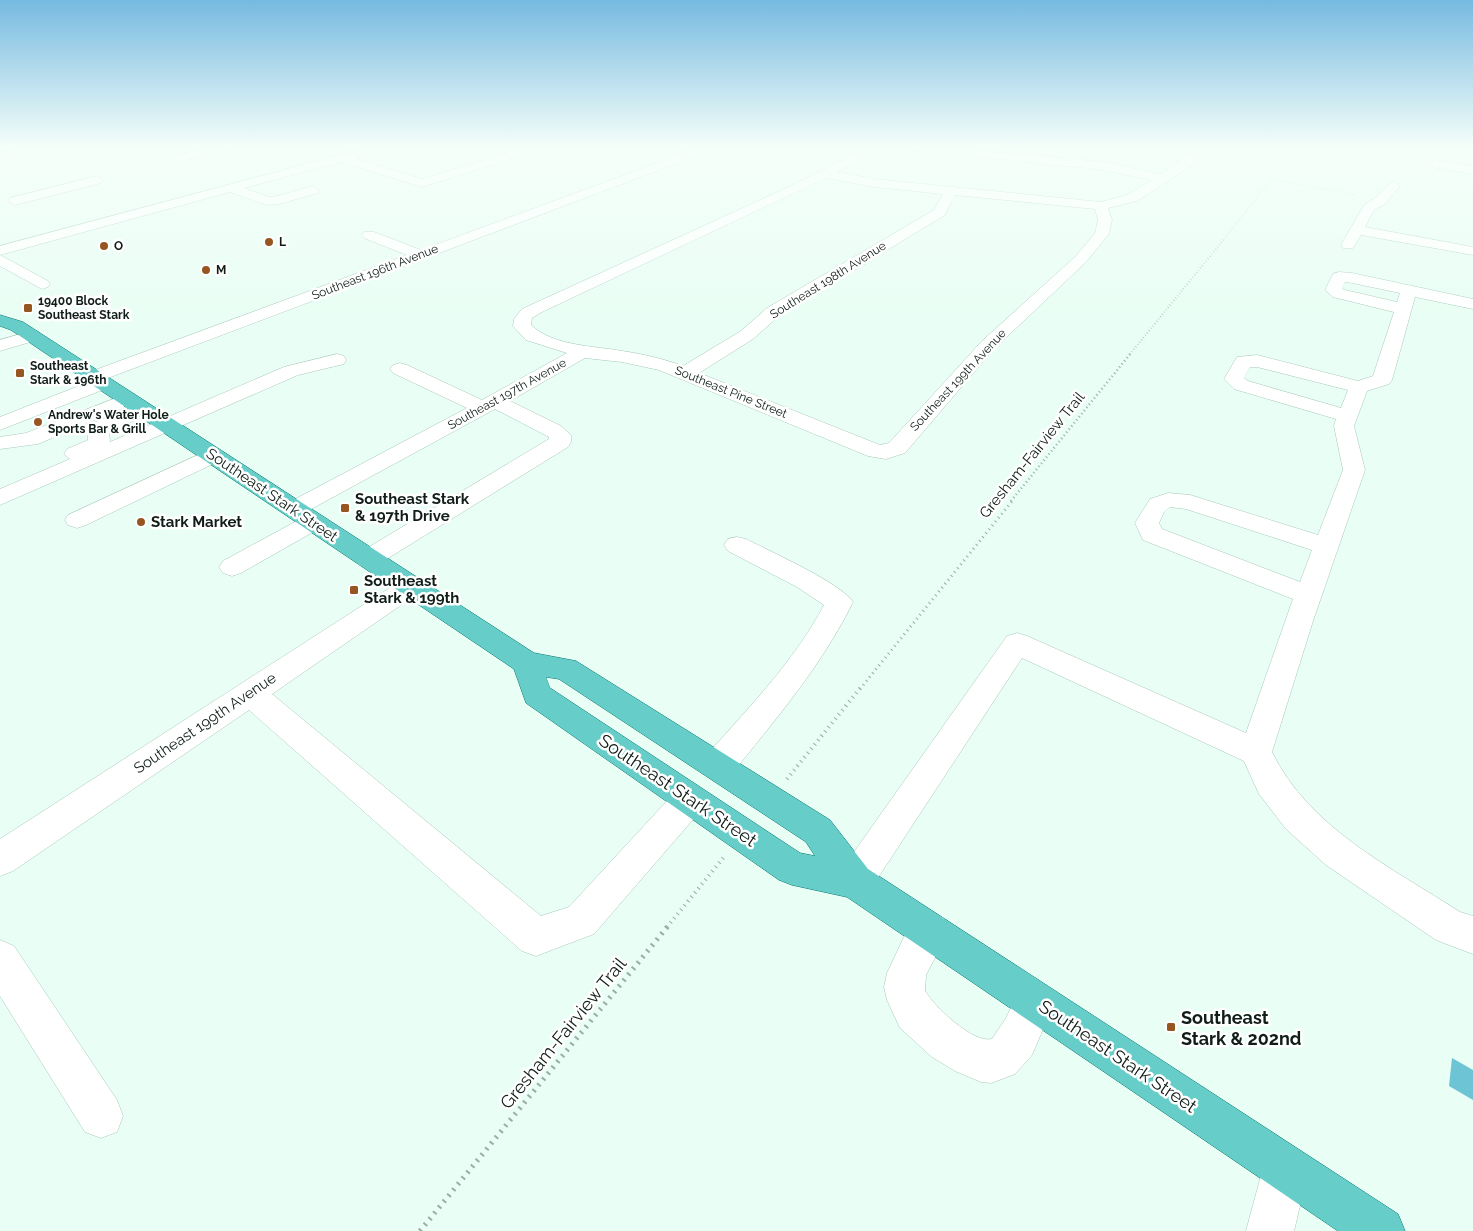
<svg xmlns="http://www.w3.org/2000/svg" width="1473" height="1231" viewBox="0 0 1473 1231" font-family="Raleway,sans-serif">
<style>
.water{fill:#6cc4d4}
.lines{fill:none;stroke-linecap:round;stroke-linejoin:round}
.minor-casing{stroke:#a8c9ba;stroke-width:1}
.major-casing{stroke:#067972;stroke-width:1}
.path-far5{stroke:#9baea5;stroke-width:1;stroke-dasharray:0.5 2;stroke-linecap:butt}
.path-far4{stroke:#9baea5;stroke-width:2;stroke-dasharray:0.5 2.5;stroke-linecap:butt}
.path-far3{stroke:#9baea5;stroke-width:2.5;stroke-dasharray:1 3;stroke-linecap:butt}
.path-far2{stroke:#9baea5;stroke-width:3;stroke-dasharray:1 4;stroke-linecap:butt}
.path-far1{stroke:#9baea5;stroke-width:4;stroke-dasharray:1 4.5;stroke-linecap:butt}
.path{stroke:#9baea5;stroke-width:5;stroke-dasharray:2 5.5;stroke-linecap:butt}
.minor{fill:#fff;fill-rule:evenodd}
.major{fill:#66cdc8;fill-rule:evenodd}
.poi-dot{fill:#965521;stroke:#fff;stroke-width:2}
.labels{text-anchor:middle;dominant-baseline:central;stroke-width:5;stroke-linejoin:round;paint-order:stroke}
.far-poi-label{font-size:12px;font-weight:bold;fill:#101d18;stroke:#fff;text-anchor:start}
.far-street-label{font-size:12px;fill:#101d18;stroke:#fff}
.street-label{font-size:15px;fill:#101d18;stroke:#fff}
.poi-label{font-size:15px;font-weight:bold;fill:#101d18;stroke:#fff;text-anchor:start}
.near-street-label{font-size:18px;fill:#101d18;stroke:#fff}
.near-poi-label{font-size:18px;font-weight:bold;fill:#101d18;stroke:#fff;text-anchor:start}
</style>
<rect width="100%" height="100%" fill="#e9fef4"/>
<polygon class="water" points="1452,1058 1473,1070 1473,1100 1449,1086"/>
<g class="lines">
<g class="minor-casing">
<g id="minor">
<polygon points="24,148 46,148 44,150 0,159 0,153"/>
<polygon points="209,148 229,148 227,150 180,162 174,158 176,156"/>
<polygon points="366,148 384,148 382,150 354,158 422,179 524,148 541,148 539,150 422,187 341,162 244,188 268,197 278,196 313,186 319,190 318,193 279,204 267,205 230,192 0,255 48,281 50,284 48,287 42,289 0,266 0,246"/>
<polygon points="698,148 714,148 712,150 108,378 113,383 110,387 0,430 0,417 89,382 84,377 87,373 407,255 364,238 362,235 364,232 374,232 421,250"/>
<path d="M861,148H874L860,160L837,172L874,179L1101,202L1127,195L1152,180L1097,169L915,151L909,148H949L1097,161L1161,174L1199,148H1212L1189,167L1137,201L1108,208L1112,220L1109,234L1086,262L994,349L905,453L886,459L868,456L659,370L622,362L585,358L510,401L561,426L571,435V442L568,447L377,565L368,567L359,565L355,559L359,553L549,439V437L495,409L302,514L294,516L286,514L282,509L286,504L467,408L393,373L390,369L393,365L400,363L407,365L482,400L567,353L526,340L513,326L514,319L522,309L780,191L852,156ZM826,178L874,187L943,194L934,210L767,308L741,331L683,366C664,359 643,354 622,351C594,346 553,346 531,325L532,318L542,312ZM955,195L1095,209L1098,220L1095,233L1076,256L982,341L889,443L880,445L699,373L753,339L779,316L945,215Z"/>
<polygon points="1435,160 1473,166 1473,174 1431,167 1429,164"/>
<polygon points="97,176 103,180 101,183 15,205 8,201 10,198"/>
<polygon points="1394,182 1400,186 1385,204 1374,210 1365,227 1473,247 1473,255 1361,235 1353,248 1343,248 1341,245 1364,205 1375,198 1390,183"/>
<path d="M1339,272L1352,273L1473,299V309L1415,297L1392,380L1389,384L1367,391L1354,426L1365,470L1313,621L1272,752C1309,828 1392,868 1460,912L1473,916V954L1436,940L1326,865L1286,829L1259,794L1244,761L1022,658L868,893L855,898L842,893L837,881L842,869L1007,636L1017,633L1027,636L1246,733L1293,599L1143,540L1135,523L1150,499L1168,493L1190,495L1318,535L1343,470L1334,426L1336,419L1234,389L1224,379L1237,357L1257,355L1358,381L1373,376L1394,312L1333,297L1325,290L1333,274ZM1345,282L1352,283L1400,293L1397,302L1345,290L1342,289ZM1250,367H1257L1348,390L1341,408L1248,381L1244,378ZM1170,507L1186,509L1312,550L1300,582L1162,529L1159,523L1164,512Z"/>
<polygon points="31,331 37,332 40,336 37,340 0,351 0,340"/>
<polygon points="337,354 344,356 346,360 344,364 298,375 0,505 0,489 70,459 64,454 67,449 88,440 87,428 91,424 136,406 143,404 150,406 153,410 150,414 109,431 110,442 284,367"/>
<polygon points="116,398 123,400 126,404 123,408 38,444 0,449 0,437 26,433"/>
<polygon points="213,448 221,450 224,455 221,460 86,525 77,528 68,525 65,520 68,515"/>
<polygon points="313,514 322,517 325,522 322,527 241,573 232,576 223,573 219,567 223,561 304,517"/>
<path d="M737,537L746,539C769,551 841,583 853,602C821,667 775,720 730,776L718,780L706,776L702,766L706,756C748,708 794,662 824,605L797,587L728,551L724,545L728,539Z"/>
<polygon points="411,577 420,580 424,586 420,592 272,694 541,916 569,907 678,789 690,784 702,789 707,799 702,809 594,934 536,956 522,951 249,710 13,871 0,876 0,839 402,580"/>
<path d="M930,912L944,918L949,931L926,975L925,991C934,1006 973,1044 992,1039L1006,1018L1021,987L1035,981L1049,987L1055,1001L1032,1055L1015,1074L991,1083L981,1082L955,1071L932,1057L900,1028L887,1000L884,987L887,973L904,937L916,918Z"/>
<polygon points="0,940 14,946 117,1100 123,1116 117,1132 101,1138 85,1132 0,996"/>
<polygon points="1286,1145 1302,1152 1309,1168 1294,1231 1246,1231 1263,1168 1270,1152"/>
</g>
</g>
<g class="major-casing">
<path id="major" d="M0,315L23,322L534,653L576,661L830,820L868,869L1398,1214L1405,1231H1338L847,897L792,885L779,880L526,703L514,669L11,330L0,326ZM546,677L559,679L806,842L815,856L800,853L550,688Z"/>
</g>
<g class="path-far5">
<polyline points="1271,179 1357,195"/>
<polyline points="1224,239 1297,148"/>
</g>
<polyline class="path-far4" points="1130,354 1225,238"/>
<polyline class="path-far3" points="1011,501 1131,353"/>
<polyline class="path-far2" points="860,689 1013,500"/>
<g class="path-far1">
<polyline points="787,779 861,687"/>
<polyline points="667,927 724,857"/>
</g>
<polyline class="path" points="420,1231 668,926"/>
<use href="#minor" class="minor"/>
<use href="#major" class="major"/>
</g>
<linearGradient id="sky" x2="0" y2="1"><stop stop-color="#76bae0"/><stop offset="0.46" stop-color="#f5fffa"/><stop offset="1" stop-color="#f5fffa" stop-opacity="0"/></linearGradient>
<rect width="1473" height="320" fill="url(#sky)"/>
<g class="poi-dot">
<circle cx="269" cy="242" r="5"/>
<circle cx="104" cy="246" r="5"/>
<circle cx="206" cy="270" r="5"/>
<rect x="23" y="303" width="10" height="10" rx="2.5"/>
<rect x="15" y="368" width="10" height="10" rx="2.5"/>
<circle cx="38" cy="422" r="5"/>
<rect x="340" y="503" width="10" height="10" rx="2.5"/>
<circle cx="141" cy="522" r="5"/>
<rect x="349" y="585" width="10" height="10" rx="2.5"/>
<rect x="1166" y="1022" width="10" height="10" rx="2.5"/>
</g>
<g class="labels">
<g class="far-poi-label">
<text x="279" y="242">L</text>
<text x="114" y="246">O</text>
<text x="216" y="270">M</text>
<text x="38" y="301">19400 Block<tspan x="38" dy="14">Southeast Stark</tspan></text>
<text x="30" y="366">Southeast<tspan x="30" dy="14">Stark &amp; 196th</tspan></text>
<text x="48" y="415">Andrew's Water Hole<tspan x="48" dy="14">Sports Bar &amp; Grill</tspan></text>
</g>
<g class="far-street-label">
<text transform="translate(375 272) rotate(-21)">Southeast 196th Avenue</text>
<text transform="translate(828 280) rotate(-32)">Southeast 198th Avenue</text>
<text transform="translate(958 380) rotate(-47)">Southeast 199th Avenue</text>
<text transform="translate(731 392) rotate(22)">Southeast Pine Street</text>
<text transform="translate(507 394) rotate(-29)">Southeast 197th Avenue</text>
</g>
<g class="street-label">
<text transform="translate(1032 455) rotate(-51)">Gresham-Fairview Trail</text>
<text transform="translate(272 495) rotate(34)">Southeast Stark Street</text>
<text transform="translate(205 723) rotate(-34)">Southeast 199th Avenue</text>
</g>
<g class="poi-label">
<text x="355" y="499">Southeast Stark<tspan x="355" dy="17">&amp; 197th Drive</tspan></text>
<text x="151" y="522">Stark Market</text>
<text x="364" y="581">Southeast<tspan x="364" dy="17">Stark &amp; 199th</tspan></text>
</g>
<g class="near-street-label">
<text transform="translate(678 790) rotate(34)">Southeast Stark Street</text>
<text transform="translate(563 1033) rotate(-51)">Gresham-Fairview Trail</text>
<text transform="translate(1118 1056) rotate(34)">Southeast Stark Street</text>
</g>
<g class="near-poi-label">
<text x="1181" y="1017">Southeast<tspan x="1181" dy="21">Stark &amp; 202nd</tspan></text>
</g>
</g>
</svg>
